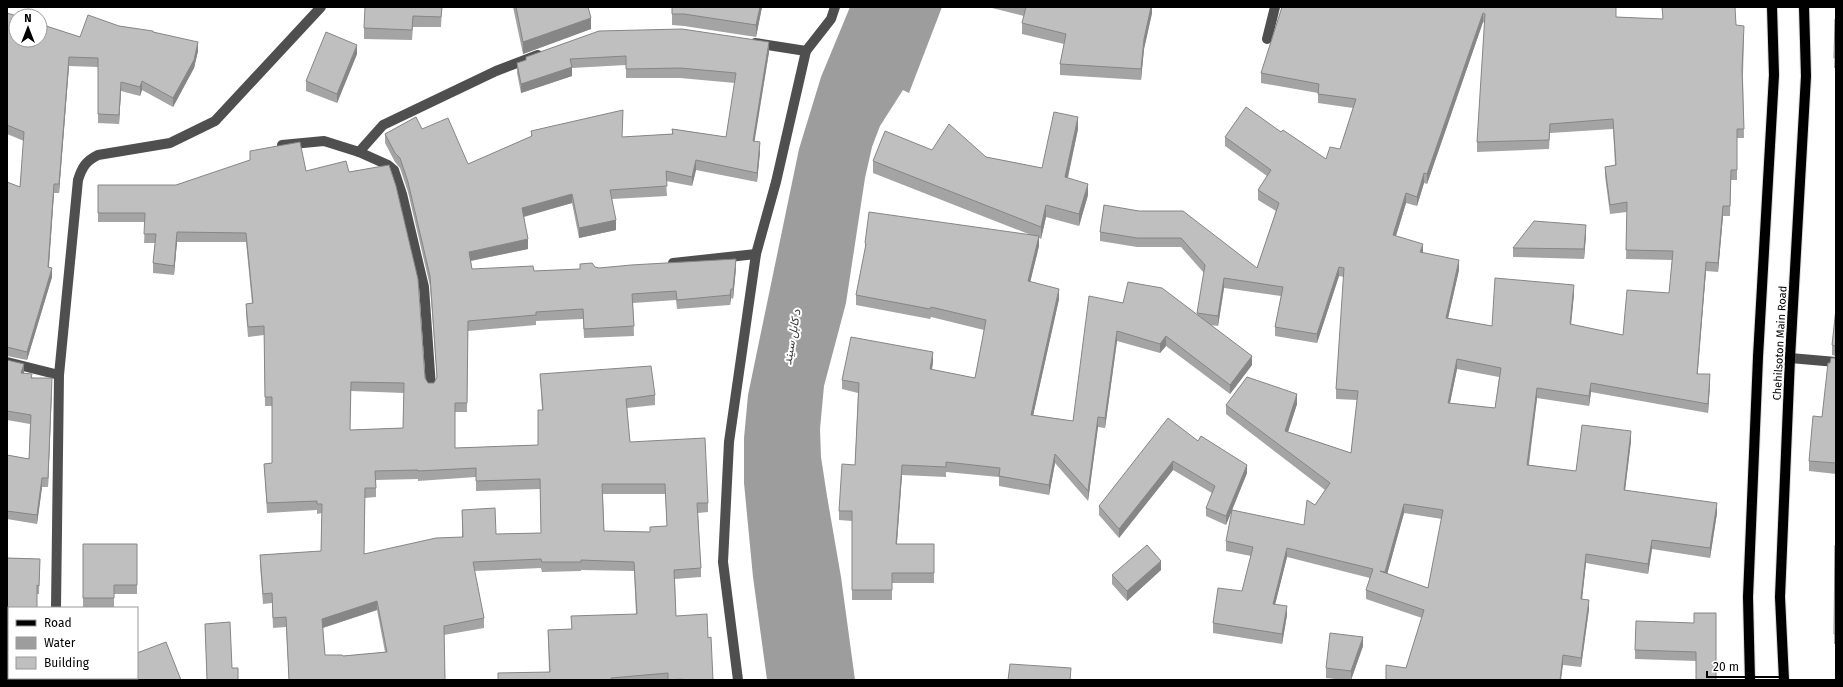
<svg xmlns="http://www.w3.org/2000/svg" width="1843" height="687" viewBox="0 0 1843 687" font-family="'Fira Sans',Vazirmatn,sans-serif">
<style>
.water{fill:#9d9d9d}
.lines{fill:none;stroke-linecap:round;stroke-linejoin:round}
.major-casing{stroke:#dbdbdb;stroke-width:12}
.minor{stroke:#4f4f4f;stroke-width:10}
.major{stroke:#000;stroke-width:10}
.wall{fill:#a4a4a4;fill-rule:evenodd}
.shaded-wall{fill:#868686}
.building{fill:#bfbfbf;stroke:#868686;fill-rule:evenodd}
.labels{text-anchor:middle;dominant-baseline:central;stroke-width:4;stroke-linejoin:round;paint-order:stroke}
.street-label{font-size:11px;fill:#000;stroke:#fff}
.water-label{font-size:12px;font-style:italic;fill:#3e3e3e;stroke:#fff}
</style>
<rect width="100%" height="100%" fill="#fff"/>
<polygon class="water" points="850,7 942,7 909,93 903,90 880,126 872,147 865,178 846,303 824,386 820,429 821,457 827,496 841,577 855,680 767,680 753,577 744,483 744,438 748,395 799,149 821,77"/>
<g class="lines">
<g class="major-casing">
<g id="major">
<polyline points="1750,680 1748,597 1758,357 1774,75 1772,7"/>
<polyline points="1784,680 1780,597 1790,358 1806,76 1804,7"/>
</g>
</g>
<g class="minor">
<polyline points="1267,39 1275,7"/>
<polyline points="755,43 806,51"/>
<polyline points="282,145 324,141 359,152 388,165 394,170 402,194 424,287 431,387"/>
<polyline points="359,152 383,125 496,71 538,55"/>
<polyline points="673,263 756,254"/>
<polyline points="1790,358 1836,362"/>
<polyline points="7,362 59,375"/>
<path d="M56,608L59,375L78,180C82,167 86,161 98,155L170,143L215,121L321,7"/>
<polyline points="62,678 62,680"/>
<polyline points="738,680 723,562 729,442 756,254 776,182 806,51 831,19 835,7"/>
</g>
<use href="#major" class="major"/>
</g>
<g class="wall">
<polygon points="442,7 441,27 413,27 412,40 364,39 364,28"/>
<polygon points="513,7 588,7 591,29 523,54"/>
<polygon points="672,7 762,7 756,37 684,26 672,25"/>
<polygon points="988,7 1152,7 1152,13 1144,49 1141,80 1060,75 1060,64 1064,44 1022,34 1022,23 1024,16"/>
<path d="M1282,7L1616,17L1736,25L1744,35L1743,76L1744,138H1737V180H1731L1730,216H1723L1718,272L1706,271L1697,374L1710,384L1708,413L1591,392L1589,406L1537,398L1529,465L1576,471L1631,441L1625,490L1717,513L1710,558L1652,549L1648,574L1586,563L1582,599L1589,609L1581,667L1563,665L1406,668L1422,618L1366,599V590L1370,578L1287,557L1275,604L1287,615L1282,644L1213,633V623L1242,591L1251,556L1226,551V541L1304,525L1315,505L1325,490L1226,414V405L1297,404L1288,432L1351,453L1357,400L1336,399V389L1344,277L1339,276L1317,343L1275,336V327L1281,296L1224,288L1218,326L1210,325L1252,365L1230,394L1166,346L1160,353L1117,341L1105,428L1098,427L1088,501L1055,463L1049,495L999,486V477L946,472V477L902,475L897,544H934V583H892V600H852V521L839,520V511L855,465L858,393L842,389V380L933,362L932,370L975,378L984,330L931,317L930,319L856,305V295L865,251V243L1031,235L873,173V161L932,150L986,157L1042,168L1078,129L1068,178L1088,195L1079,226L1046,217L1041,239L1039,238V246L1030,282L1059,299L1033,415L1073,421L1123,303L1197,315L1204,273L1181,247H1137L1100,241V232L1104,205L1257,268L1276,211L1258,200V190L1267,176L1225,146V137L1281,132L1326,159L1340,149L1353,108L1318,103V93L1261,83V73ZM1483,22L1485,23L1477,142V152L1549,149L1550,133L1613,129L1615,165L1605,167V176L1610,214L1627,212L1626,259L1672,260L1669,293L1623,335L1571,325L1574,294L1492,326L1448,318L1459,270L1423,253L1396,236L1406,203L1417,206L1424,183L1427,184ZM1457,369L1499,377L1495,408L1450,403ZM1404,513L1442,519L1428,588L1387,574Z"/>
<polygon points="7,13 80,37 119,26 153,32 198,51 194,68 173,107 142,90 140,96 121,91 119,124 98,123 98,67 69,66 59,193 54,193 49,267 52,277 27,360 7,356 7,182 20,187 24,141 7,134"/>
<polygon points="1836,19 1836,68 1834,68"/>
<path d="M769,52L754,141L760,152L757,182L696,170L692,186L666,181L667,196L612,199L616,230L579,238L572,203L524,217L528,249L471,261L472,269L534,271L580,269V264L599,268H736L733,299L731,298L730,305L677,309L676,300L633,303L634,336L584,338L583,319L536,321V325L468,331L467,412H455V448L538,445L542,410L540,374L655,395V405L627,408L630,442L708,503V512L698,513L701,568V577L675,579L676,616L708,638L713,680H498L549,672L548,630L572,629L636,614L634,571L581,570V571L542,572L541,568L474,571L484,618V628L444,635L445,680H289L286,627L273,628L272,603L263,604L260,565V555L321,551L322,513L317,514V510L267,513L264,464L272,463V406H265L264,335L248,337L246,313V304L252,303L246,242H177L174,275L153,273V263L155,243H144L145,222H98V185H176L306,171L349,172L425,378L428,383H434L437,378L430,286L408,192L400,168L395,162L385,143V134L422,129L468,164L531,137V131L622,137L672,134V129L726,137L735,83L680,78H626V65L572,68V76L521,93L517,73V63L526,60V57ZM351,391L404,393L403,428L350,430ZM476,477V491L540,489L541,533L496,534L462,510V537L364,554L365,498L376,497V480L418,479V481ZM603,494H665L667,526L650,532L604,531ZM377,610L385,652L343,656L325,655L323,628Z"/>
<polygon points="357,54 337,103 306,91 306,81"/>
<polygon points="1586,235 1584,259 1513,257 1513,248"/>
<polygon points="1836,308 1836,356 1832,355 1832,345"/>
<polygon points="1836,358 1836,474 1809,471 1809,461 1822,417 1830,363"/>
<polygon points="7,360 24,373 52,387 48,487 42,487 37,524 7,519 7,455 29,459 30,424 7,420"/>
<polygon points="1198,441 1247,473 1226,525 1206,516 1206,508 1212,493 1173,470 1119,538 1099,515 1099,506"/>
<polygon points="83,544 137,544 137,594 114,594 114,607 83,607"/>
<polygon points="1835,545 1836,545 1836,644 1834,644"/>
<polygon points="7,558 40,559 39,594 37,594 37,608 9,608 9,678 26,678 26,680 7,680"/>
<polygon points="1161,570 1127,601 1112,584 1112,575"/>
<polygon points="1716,613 1696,661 1635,659 1635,650"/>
<polygon points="205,624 232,668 238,680 207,680"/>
<polygon points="1363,646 1351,680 1345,680 1326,678 1326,668"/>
</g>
<g class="shaded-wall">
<polygon points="760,7 762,7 756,37 756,25"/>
<polygon points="1151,7 1152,7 1152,13 1144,49 1141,80 1141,69 1144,39"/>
<polygon points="1483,13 1483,22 1427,184 1427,174"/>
<polygon points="591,18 591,29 523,54 523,42"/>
<polygon points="198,42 198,51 194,68 173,107 173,98"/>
<polygon points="769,42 769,52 753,151 753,141"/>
<polygon points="357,45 357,54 337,103 337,94"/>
<polygon points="69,57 69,66 59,193 59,184"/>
<polygon points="572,67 572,76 521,93 521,84"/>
<polygon points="142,81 142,90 140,96 140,87"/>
<polygon points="121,82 121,91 119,124 119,115"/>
<polygon points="1078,117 1078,129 1065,189 1065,177"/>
<polygon points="760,142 760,152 757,182 757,173"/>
<polygon points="696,160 696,170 692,186 692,177"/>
<polygon points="1424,173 1424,183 1417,206 1417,197"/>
<polygon points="54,184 54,193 48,276 48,267"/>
<polygon points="1088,184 1088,195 1079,226 1079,214"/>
<polygon points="1406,193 1406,203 1393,245 1393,235"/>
<polygon points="572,194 572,203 522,217 522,208"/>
<polygon points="1046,205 1046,217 1041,239 1041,227"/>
<polygon points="1723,206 1723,216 1718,272 1718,263"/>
<polygon points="616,220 616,230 579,238 579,228"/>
<polygon points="1586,225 1586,235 1584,259 1584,249"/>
<polygon points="177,232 177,242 174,275 174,266"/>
<polygon points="1039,236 1039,246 1028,291 1028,281"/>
<polygon points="528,239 528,249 469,261 469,252"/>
<polygon points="1423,244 1423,254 1420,252"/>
<polygon points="736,259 736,268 733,299 733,289"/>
<polygon points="1459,260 1459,270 1446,327 1446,318"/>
<polygon points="1706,262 1706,271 1697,383 1697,374"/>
<polygon points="1339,267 1339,276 1317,343 1317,334"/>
<polygon points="52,268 52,277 27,360 27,352"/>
<polygon points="1224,278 1224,288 1218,326 1218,316"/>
<polygon points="1574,285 1574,294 1570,334 1570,324"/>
<polygon points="731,289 731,298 730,305 730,295"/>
<polygon points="1059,289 1059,299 1031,425 1031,415"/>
<polygon points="1117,331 1117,341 1105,428 1105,418"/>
<polygon points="1166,336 1166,346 1160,353 1160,344"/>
<polygon points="933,352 933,362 930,379 930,369"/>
<polygon points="1252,356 1252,365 1230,394 1230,385"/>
<polygon points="1457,359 1457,369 1448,412 1448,403"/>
<polygon points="24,364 24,373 21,382 21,373"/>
<polygon points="1710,374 1710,384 1708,413 1708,404"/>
<polygon points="52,378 52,387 48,487 48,478"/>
<polygon points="1591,383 1591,392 1589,406 1589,396"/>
<polygon points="1537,388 1537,398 1527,475 1527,465"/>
<polygon points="1297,394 1297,404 1285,441 1285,431"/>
<polygon points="1098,417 1098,427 1088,501 1088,491"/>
<polygon points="1631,431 1631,441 1624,499 1624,490"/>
<polygon points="1055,454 1055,463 1049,495 1049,485"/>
<polygon points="1173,461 1173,470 1119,538 1119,529"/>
<polygon points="902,465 902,475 896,554 896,544"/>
<polygon points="1247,465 1247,473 1226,525 1226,516"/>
<polygon points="42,478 42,487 37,524 37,515"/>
<polygon points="1717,503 1717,513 1710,558 1710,548"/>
<polygon points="1404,504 1404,513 1385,582 1385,572"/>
<polygon points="1652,540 1652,549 1648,574 1648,564"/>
<polygon points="1287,548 1287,557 1273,613 1273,604"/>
<polygon points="1586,554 1586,563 1581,608 1581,599"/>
<polygon points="1161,561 1161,570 1127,601 1127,591"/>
<polygon points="1589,600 1589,609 1581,667 1581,658"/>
<polygon points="377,601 377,610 322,628 322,619"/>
<polygon points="1287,606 1287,615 1282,644 1282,634"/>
<polygon points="1363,637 1363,646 1351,680 1351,671"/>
<polygon points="1563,655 1563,665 1561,680 1560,680"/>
</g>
<g class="building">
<polygon points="365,7 442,7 441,17 413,16 412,30 364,28"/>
<polygon points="516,7 588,7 591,18 523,42"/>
<polygon points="672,7 760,7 756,25 684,14 672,14"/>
<polygon points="1026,7 1151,7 1144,39 1141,69 1060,64 1066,34 1022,23"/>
<path d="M1282,7H1616V17L1663,19L1662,7H1735L1736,25L1744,26L1742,69L1744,129H1737V170H1731L1730,206H1723L1718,263L1706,262L1697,374H1710L1708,404L1591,383L1589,396L1537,388L1527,465L1576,471L1582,425L1631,431L1624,490L1717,503L1710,548L1652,540L1648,564L1586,554L1581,599L1589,600L1581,658L1563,655L1560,680H1386V665L1406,668L1424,610L1366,590L1373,569L1287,548L1273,604L1287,606L1282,634L1213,623L1218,588L1242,591L1253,547L1226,541L1232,510L1304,525L1307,500L1315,505L1330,483L1226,405L1247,377L1297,394L1285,431L1351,453L1358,391L1336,389L1344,268L1339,267L1317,334L1275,327L1283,287L1224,278L1218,316L1197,313L1205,265L1181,238H1137L1100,232L1104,205L1139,211H1183L1257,268L1279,203L1258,190L1271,170L1225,137L1246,107L1281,132L1283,130L1326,159L1330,147L1340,149L1356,99L1318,94L1319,84L1261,73ZM1483,13L1485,14L1477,142L1549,140L1550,124L1613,119L1616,165L1605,167L1610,205L1627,202L1626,250L1673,251L1669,293L1627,290L1623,335L1570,324L1574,285L1495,278L1492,326L1446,318L1459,260L1420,252L1423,244L1393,235L1406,193L1417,197L1424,173L1427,174ZM1457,359L1501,368L1495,408L1448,403ZM1404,504L1443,510L1428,588L1380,571L1385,572Z"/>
<polygon points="7,13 17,16 16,16 16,40 40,40 40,24 80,37 88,15 119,26 153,31 153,32 198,42 194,60 173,98 142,81 140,87 121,82 119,115 98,114 98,58 69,57 59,184 54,184 48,267 52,268 27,352 7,347 7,182 20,187 24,132 7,125"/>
<polygon points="1835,19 1836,19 1836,58 1834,58"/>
<path d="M682,29L769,42L753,141L760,142L757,173L696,160L692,177L666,171L667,186L610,190L616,220L579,228L572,194L522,208L528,239L469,252L472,269L533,266L534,271L580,269V264L592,263L595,267L599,268L631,265L736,259L733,289H731L730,295L677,300L676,291L632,294L634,326L584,329L583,309L536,312V315L468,321L467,403H455V448L538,445V410H543L540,374L651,366L655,395L626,399L630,442L705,438L708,503H697L701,568L674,570L676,616L707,614L708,638L711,637L713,680H682V679L668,680V673L611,678V680H498V673L550,672L548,630L572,629L571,616L637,614L634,562L581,560V562H542L541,559L473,562L484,618L444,626L445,680H289L286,617L273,618L272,593L263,594L260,555L321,551L322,504H317V501L267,503L264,464L272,463V397H265L264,326L248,327L246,304L253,303L246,233L177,232L174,266L153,263L156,234H144L145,213H98V185H176L250,160V151L300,142L306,171L346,161L349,172L389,165L396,186L418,279L425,378L428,383H434L437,377L430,276L408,182L400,158L395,153L385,134L416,117L422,129L448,118L468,164L532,136L531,131L623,110L622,137L673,134L672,129L726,137L736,73L680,68L626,69V56L570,59L572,67L521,84L517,63L526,60V57L599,31ZM351,382L404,383L403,428L350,430ZM476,468V481L540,479L541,533L496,534L495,508L462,510L463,537L436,538L364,554L365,488H376L375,471L418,470V471ZM602,484H665L667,526L650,527V532L604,531ZM377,601L387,652L343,656L342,655H325L322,619Z"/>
<polygon points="326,32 357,45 337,94 306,81"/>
<polygon points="1054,112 1078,117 1065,177 1088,184 1079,214 1046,205 1041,227 873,161 885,131 932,150 949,124 986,157 1042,168"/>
<polygon points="869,212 1039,236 1028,281 1059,289 1031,415 1073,421 1089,296 1123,303 1128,282 1162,288 1252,356 1230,385 1166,336 1160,344 1117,331 1105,418 1098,417 1088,491 1055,454 1049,485 999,476 1000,468 946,462 946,467 902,465 896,544 934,544 934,573 892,573 892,590 852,590 852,511 839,511 842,464 855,465 859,383 842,380 851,337 933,352 930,369 975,378 986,320 931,307 930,309 856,295 866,244 865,243"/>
<polygon points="1534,221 1586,225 1584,249 1513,248"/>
<polygon points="1836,308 1836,346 1832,345"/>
<polygon points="1831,358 1836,358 1836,463 1809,461 1813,416 1822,417 1828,363 1830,363"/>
<polygon points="7,360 24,364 21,373 32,374 31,378 52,378 48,478 42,478 37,515 7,511 7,455 29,459 31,415 7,411"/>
<polygon points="1168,418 1198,441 1201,436 1247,465 1226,516 1206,508 1215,486 1173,461 1119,529 1099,506"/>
<polygon points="83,544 137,544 137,585 114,585 114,598 83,598"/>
<polygon points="1147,545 1161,561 1127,591 1112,575"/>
<polygon points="1835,545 1836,545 1836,634 1834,634"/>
<polygon points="7,558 40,559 39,586 37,585 37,608 9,608 9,678 26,678 26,680 7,680"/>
<polygon points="1694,613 1716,613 1716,680 1696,680 1696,652 1635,650 1636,621 1694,623"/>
<polygon points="230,622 232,668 238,668 238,680 207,680 205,624"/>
<polygon points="1330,633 1363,637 1351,671 1326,668"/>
<polygon points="166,642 181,680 91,680 90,678 137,678 137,653"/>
<polygon points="1010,664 1071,668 1070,680 1008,680"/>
</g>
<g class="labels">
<g class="street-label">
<text transform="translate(1780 343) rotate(-87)">Chehilsoton Main Road</text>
</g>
<g class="water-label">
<text transform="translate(792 337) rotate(-80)">د کابل سيند</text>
</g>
</g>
<rect width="1843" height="687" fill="none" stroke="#000000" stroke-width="16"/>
<rect x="8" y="607" width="130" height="72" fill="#ffffff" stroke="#999999"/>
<rect x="16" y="620" width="20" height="6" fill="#000000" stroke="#999999"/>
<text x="44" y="627" font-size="12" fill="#000000">Road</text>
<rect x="16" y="637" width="20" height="12" fill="#9d9d9d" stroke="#999999"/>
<text x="44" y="647" font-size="12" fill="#000000">Water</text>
<rect x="16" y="657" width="20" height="12" fill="#bfbfbf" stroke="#999999"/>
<text x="44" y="667" font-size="12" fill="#000000">Building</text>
<g transform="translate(28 28)"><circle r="19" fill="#ffffff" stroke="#999999"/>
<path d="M0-3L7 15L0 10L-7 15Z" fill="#000000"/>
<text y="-6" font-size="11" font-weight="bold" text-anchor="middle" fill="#000000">N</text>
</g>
<path d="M1707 671v6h80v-6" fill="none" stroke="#000000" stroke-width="2"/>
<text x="1713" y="671" font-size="12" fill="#000000" stroke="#ffffff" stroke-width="3" paint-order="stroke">20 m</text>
</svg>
